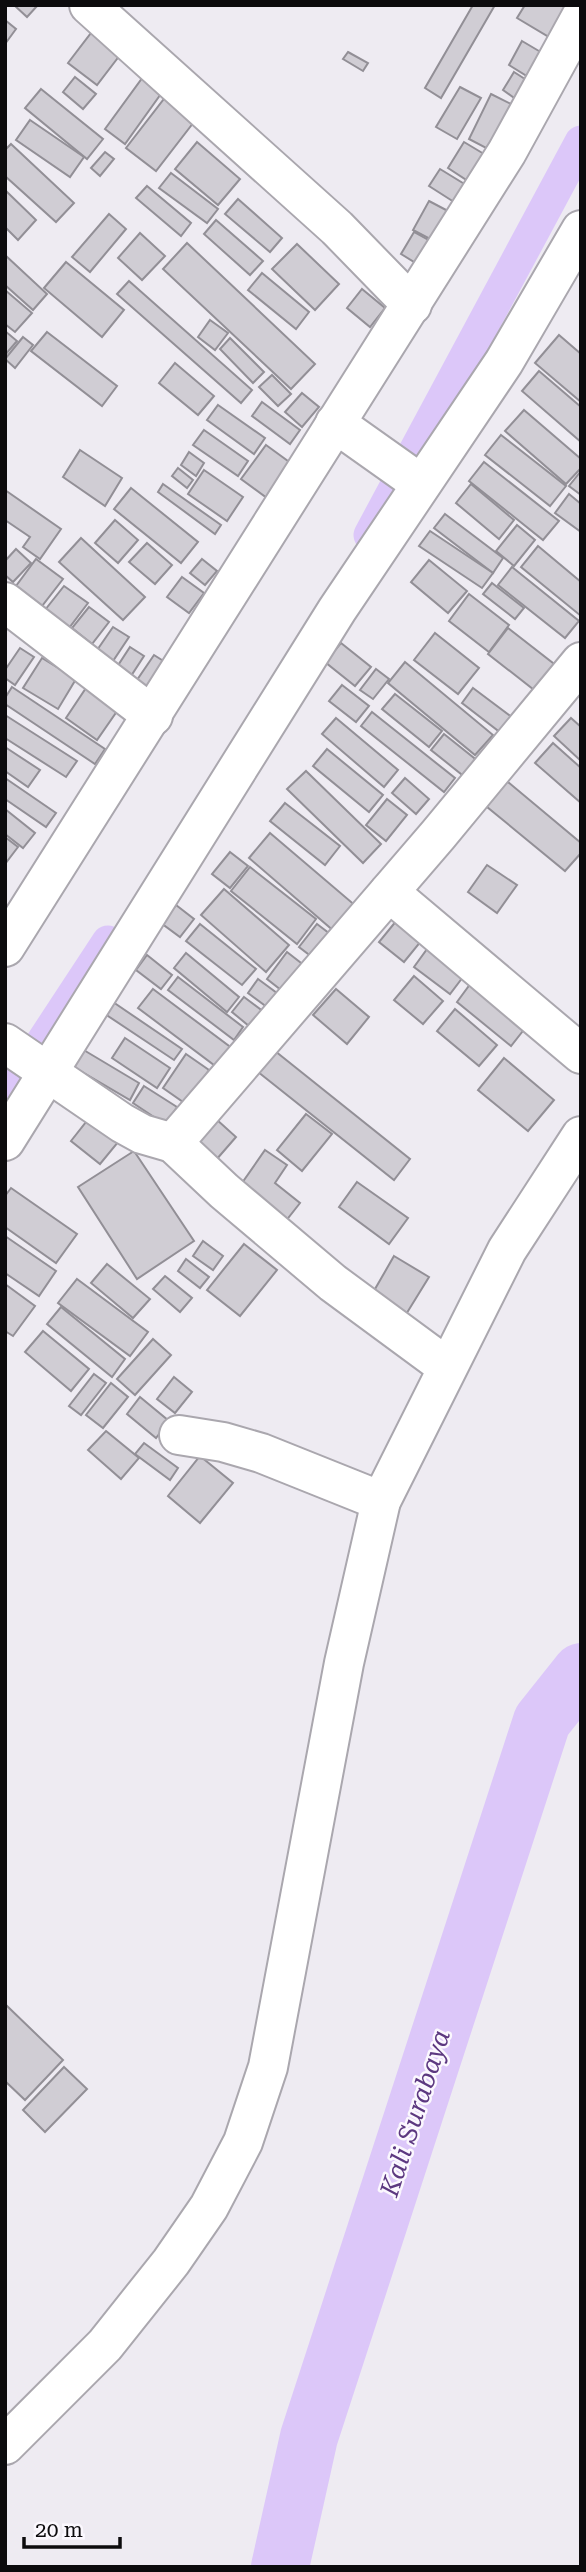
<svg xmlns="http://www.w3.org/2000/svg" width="586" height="2572" viewBox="0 0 586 2572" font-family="'Roboto Serif',serif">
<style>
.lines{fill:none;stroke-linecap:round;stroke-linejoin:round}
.canal{stroke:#dcc7f9;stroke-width:33}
.river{stroke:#dcc7f9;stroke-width:58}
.building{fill:#d0cdd4;stroke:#928f96;stroke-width:2}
.minor-casing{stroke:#aaa7ae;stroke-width:42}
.minor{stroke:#fff;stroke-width:38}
.labels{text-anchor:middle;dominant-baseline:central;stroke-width:5;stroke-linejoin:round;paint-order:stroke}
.water-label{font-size:26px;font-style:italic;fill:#5c3880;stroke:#fbf8fe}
</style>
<rect width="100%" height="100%" fill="#eeebf2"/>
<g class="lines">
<g class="canal">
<polyline points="370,535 581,142"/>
<polyline points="5,1099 108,942"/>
</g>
<polyline class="river" points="280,2567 309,2437 542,1721 581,1672"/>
</g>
<g class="building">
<polygon points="14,5 38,5 27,17"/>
<polygon points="473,5 495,5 441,98 425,88"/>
<polygon points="525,5 567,5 549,37 517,18"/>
<polygon points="5,20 16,29 5,44"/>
<polygon points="91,33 120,55 97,85 68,63"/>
<polygon points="522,41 544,54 530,78 509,65"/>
<polygon points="348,52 368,63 363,71 343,59"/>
<polygon points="514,72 528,81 517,100 503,90"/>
<polygon points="75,77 96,94 83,109 63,92"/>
<polygon points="143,77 163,91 125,144 105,129"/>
<polygon points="460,87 481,98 457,139 436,127"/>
<polygon points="41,89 103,139 87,159 25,108"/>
<polygon points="491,94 511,104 488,149 469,139"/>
<polygon points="167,95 197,118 156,171 126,148"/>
<polygon points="30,120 84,157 70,177 16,140"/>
<polygon points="197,142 240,179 218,205 175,169"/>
<polygon points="464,142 484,154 468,181 448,168"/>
<polygon points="11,144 74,203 56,222 5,176 5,150"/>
<polygon points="105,152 114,159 100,176 91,168"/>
<polygon points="440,169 466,185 454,202 429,186"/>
<polygon points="171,173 218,209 207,223 159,188"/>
<polygon points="147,186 191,223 181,236 136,198"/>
<polygon points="5,190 36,220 18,240 5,227"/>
<polygon points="238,199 282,238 270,252 225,214"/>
<polygon points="429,201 448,211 432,240 413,230"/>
<polygon points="109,214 126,229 90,272 72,257"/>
<polygon points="216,220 263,261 250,275 204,234"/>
<polygon points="414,232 432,242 419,265 401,254"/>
<polygon points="140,233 165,256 142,280 118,258"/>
<polygon points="187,243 315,364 291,389 163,269"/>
<polygon points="297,244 339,284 315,310 272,269"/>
<polygon points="5,255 47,294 33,310 5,285"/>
<polygon points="66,262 124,310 102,337 44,288"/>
<polygon points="262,273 309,312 296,329 248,290"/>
<polygon points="129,281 252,390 241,403 117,294"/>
<polygon points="362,289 385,308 370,327 347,308"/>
<polygon points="5,290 32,313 15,332 5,324"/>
<polygon points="210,320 228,333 215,350 198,337"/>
<polygon points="5,331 17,341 5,355"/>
<polygon points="47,332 117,386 102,406 31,351"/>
<polygon points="559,335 581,354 581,402 535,363"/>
<polygon points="23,337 33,345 15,368 5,359"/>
<polygon points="230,338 264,372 253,383 220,349"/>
<polygon points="175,363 214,396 198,415 159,383"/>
<polygon points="539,371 581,407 581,442 522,391"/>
<polygon points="272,375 291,394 278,406 259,387"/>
<polygon points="302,393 319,407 302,427 285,412"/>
<polygon points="262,402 300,430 290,444 252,416"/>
<polygon points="218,405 265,438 254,454 207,420"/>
<polygon points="524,410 581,459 581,468 566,484 505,431"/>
<polygon points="204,430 248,461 238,476 193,445"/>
<polygon points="501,435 566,486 550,506 485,455"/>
<polygon points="266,445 292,464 267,498 241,479"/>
<polygon points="80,450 122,478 105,506 63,477"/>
<polygon points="189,452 204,463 196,476 181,465"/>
<polygon points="484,462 559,521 543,540 469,481"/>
<polygon points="178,468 193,480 187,488 172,476"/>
<polygon points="204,470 243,497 227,521 188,494"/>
<polygon points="581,471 581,495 569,486"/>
<polygon points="163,484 221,525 215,534 158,492"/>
<polygon points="471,484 514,520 499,539 456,503"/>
<polygon points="131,488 198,542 181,563 114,509"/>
<polygon points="5,490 61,529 40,559 23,547 30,537 5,520"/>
<polygon points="569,494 581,504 581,532 555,513"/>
<polygon points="445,514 503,558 493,573 434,528"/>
<polygon points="115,520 138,540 118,563 95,543"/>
<polygon points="517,525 535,540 514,566 496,551"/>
<polygon points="430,531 493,573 482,588 419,546"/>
<polygon points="81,538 145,597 123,620 59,562"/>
<polygon points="147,543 172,565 155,584 129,562"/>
<polygon points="538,546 581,582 581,616 521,567"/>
<polygon points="16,549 31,563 13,582 5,575 5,561"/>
<polygon points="36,559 63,579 42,606 16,586"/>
<polygon points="202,559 217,571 205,585 190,573"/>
<polygon points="429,560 467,591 448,613 411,582"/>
<polygon points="512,567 579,621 565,638 498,585"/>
<polygon points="182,577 204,593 189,613 167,597"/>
<polygon points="492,583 524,608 515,619 483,594"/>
<polygon points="64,586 88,603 69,628 45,610"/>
<polygon points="469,594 509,625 489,652 449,621"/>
<polygon points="89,607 109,622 92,644 72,628"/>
<polygon points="113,627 129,637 109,667 93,656"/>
<polygon points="508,628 558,667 538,693 488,654"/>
<polygon points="435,633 479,668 458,694 414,660"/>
<polygon points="341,643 371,667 355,686 325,662"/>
<polygon points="130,647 144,656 129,679 115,670"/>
<polygon points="20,648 34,657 15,685 5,678 5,670"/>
<polygon points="154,655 165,662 149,688 137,680"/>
<polygon points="42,658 76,679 58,709 23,688"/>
<polygon points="405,662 493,735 475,755 388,683"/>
<polygon points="376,669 389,679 373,699 360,690"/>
<polygon points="90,682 122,704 97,740 66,718"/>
<polygon points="342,685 369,706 356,722 329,701"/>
<polygon points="12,687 105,749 95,764 5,704 5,698"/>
<polygon points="473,688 513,718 501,733 462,703"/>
<polygon points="395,694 442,731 429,747 382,709"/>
<polygon points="372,712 455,778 444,792 361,726"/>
<polygon points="5,715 77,761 66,777 5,738"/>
<polygon points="336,718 398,770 384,787 322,734"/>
<polygon points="571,718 581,727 581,761 554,736"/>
<polygon points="444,734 479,762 466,778 431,750"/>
<polygon points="553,743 581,768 581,803 535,763"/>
<polygon points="5,747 40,770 28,787 5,771"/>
<polygon points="327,749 383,795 369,812 313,766"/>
<polygon points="306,771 381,844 363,863 287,789"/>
<polygon points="502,777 581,843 581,853 565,871 481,802"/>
<polygon points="5,778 56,813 46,827 5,799"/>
<polygon points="405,778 429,799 416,814 392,793"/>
<polygon points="387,799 407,815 386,841 366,825"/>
<polygon points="285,803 340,846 325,865 270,821"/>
<polygon points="5,809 35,833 23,848 5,834"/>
<polygon points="270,833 357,907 335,932 249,858"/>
<polygon points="5,837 18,847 5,864"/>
<polygon points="230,852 248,866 230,888 212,874"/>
<polygon points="487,865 517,885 497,913 468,892"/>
<polygon points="250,867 316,919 297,944 231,891"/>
<polygon points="224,889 289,945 266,972 201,915"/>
<polygon points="176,905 194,919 180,937 161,923"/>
<polygon points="397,920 422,940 404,962 379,942"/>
<polygon points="200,924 256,969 242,985 186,941"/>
<polygon points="317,924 334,937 316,960 299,947"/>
<polygon points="430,945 466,973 450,994 414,967"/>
<polygon points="287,952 310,970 290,997 267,979"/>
<polygon points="186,953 239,997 227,1012 174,968"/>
<polygon points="147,955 172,975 161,989 136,970"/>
<polygon points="414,976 443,1001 423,1024 394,1000"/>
<polygon points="178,977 243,1027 234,1040 168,990"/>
<polygon points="258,979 285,999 275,1013 248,993"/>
<polygon points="471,983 526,1027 511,1046 457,1002"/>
<polygon points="153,989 233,1049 218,1068 138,1008"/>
<polygon points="336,989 369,1017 347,1044 313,1015"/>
<polygon points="244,997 268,1015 255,1031 232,1012"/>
<polygon points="113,1002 182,1049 174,1060 105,1014"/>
<polygon points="455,1009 497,1045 479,1066 437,1031"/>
<polygon points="125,1038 170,1068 157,1088 112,1058"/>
<polygon points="270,1047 410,1159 394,1180 253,1068"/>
<polygon points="82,1049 139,1083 130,1100 72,1066"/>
<polygon points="186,1054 209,1070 186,1104 163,1088"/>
<polygon points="504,1058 554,1100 528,1131 478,1090"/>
<polygon points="144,1086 177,1107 166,1125 133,1103"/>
<polygon points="306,1114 332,1134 302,1171 277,1150"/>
<polygon points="90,1117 119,1141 100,1164 71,1141"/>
<polygon points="216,1119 236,1137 216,1160 195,1142"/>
<polygon points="265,1150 287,1165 275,1183 300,1203 281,1227 235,1193"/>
<polygon points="134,1151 194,1241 137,1279 78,1187"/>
<polygon points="357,1182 408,1218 389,1244 339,1207"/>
<polygon points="11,1188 77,1234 56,1263 5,1227 5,1196"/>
<polygon points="5,1236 56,1271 39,1296 5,1273"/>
<polygon points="203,1241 223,1256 213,1270 193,1256"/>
<polygon points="244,1244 277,1270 240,1316 207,1290"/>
<polygon points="394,1256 429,1277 405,1316 371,1296"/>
<polygon points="186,1259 209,1277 200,1288 178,1271"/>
<polygon points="107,1264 150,1299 133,1318 91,1283"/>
<polygon points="165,1276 192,1298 180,1312 153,1289"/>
<polygon points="77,1279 148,1332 130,1356 58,1303"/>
<polygon points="5,1284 35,1306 13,1336 5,1331"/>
<polygon points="61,1307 125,1359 112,1377 47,1324"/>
<polygon points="43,1331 89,1369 71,1391 25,1352"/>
<polygon points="153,1339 171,1355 135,1395 117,1379"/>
<polygon points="94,1374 106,1383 81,1415 69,1406"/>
<polygon points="174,1377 192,1392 175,1413 157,1399"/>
<polygon points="111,1383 128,1397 103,1428 86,1415"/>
<polygon points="140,1397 169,1421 156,1438 127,1414"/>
<polygon points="106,1431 139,1458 121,1479 88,1450"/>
<polygon points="144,1443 178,1468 170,1480 135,1454"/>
<polygon points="200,1456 233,1483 200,1523 168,1496"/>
<polygon points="5,2004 63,2060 25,2100 5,2081"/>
<polygon points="64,2067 87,2089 45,2132 23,2110"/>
</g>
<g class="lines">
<g class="minor-casing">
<g id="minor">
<polyline points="89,5 337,228 412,305"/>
<polyline points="335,423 421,484"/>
<polyline points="5,602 153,716"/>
<polyline points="389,892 581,1054"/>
<polyline points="5,947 507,152 581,17"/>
<polyline points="5,1043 122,1123 142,1134 173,1143 438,835 581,662"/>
<polyline points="5,1141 337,610 504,362 581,230"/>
<polyline points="173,1143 224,1191 333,1283 447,1367"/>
<polyline points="179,1435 223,1442 261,1453 381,1501"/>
<polyline points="5,2445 105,2345 171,2262 209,2207 243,2142 268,2067 344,1663 381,1501 507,1250 581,1136"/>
</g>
</g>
<use href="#minor" class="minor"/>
</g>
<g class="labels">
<g class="water-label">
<text transform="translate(415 2113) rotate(-72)">Kali Surabaya</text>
</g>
</g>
<rect width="586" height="2572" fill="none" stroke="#0c0b0d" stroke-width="14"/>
<path d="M24 2537v10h96v-10" fill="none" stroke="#0c0b0d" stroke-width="3.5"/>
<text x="35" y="2537" font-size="21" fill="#0c0b0d" stroke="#fbf8fe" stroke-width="5" paint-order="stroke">20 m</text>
</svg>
